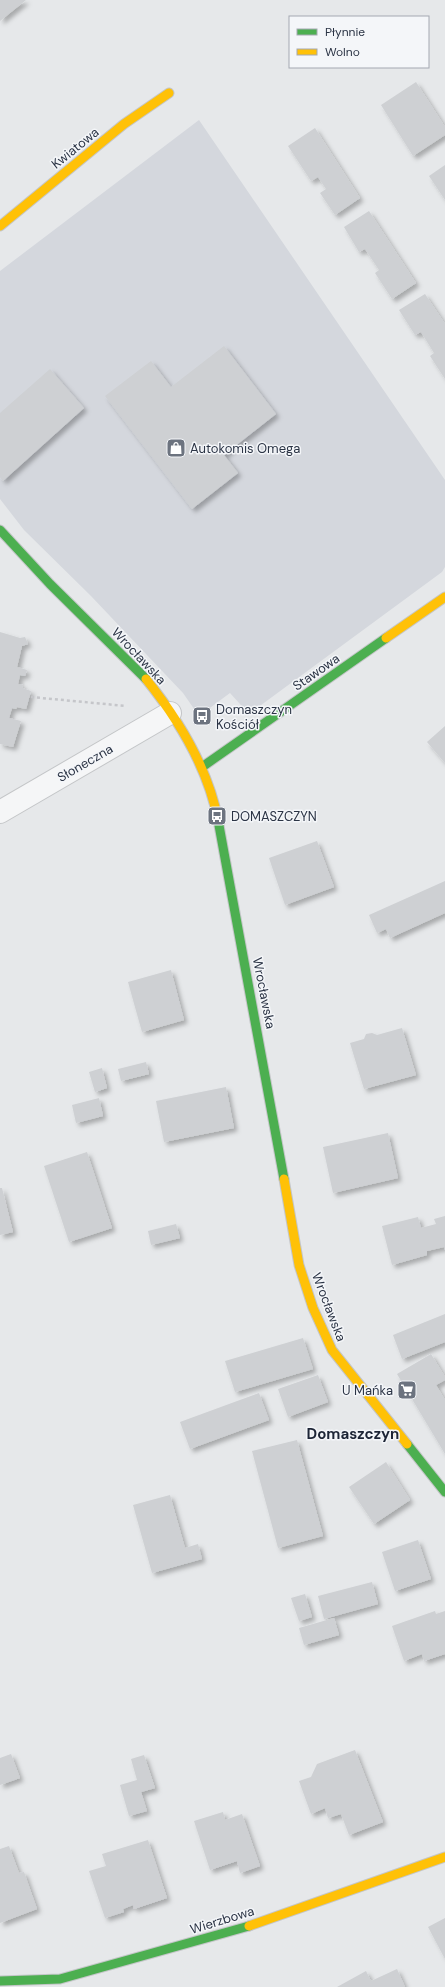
<svg xmlns="http://www.w3.org/2000/svg" width="445" height="1987" viewBox="0 0 445 1987" font-family="'DM Sans',sans-serif">
<style>
.built{fill:#d4d7dd}
.building{fill:#ced0d3;filter:url(#shadow)}
.lines{fill:none;stroke-linecap:round;stroke-linejoin:round}
.street-casing{stroke:#c4c6c8;stroke-width:24}
.fast-casing{stroke:#c4c6c8;stroke-width:11}
.slow-casing{stroke:#c4c6c8;stroke-width:11}
.path{stroke:#c5c6ca;stroke-width:2.5;stroke-dasharray:3 3;stroke-linecap:butt}
.street{stroke:#f5f6f7;stroke-width:22}
.fast{stroke:#4caf50;stroke-width:9}
.slow{stroke:#ffc107;stroke-width:9}
.labels{text-anchor:middle;dominant-baseline:central;stroke-width:3;stroke-linejoin:round;paint-order:stroke}
.street-label{font-size:13px;fill:#2b3445;stroke:#f4f6f9}
.poi-label{font-size:13px;fill:#2b3445;stroke:#f4f6f9;text-anchor:start}
.quarter-label{font-size:15px;font-weight:bold;fill:#1d2536;stroke:#f4f6f9}
</style>
<defs>
<filter id="shadow"><feDropShadow dx="3.5" dy="3.5" stdDeviation="2" flood-color="#0004"/></filter>
</defs>
<rect width="100%" height="100%" fill="#e6e8ea"/>
<polygon class="built" points="199,120 445,480 445,567 442,572 249,714 230,693 199,716 183,693 91,596 24,530 0,499 0,271"/>
<g class="building">
<polygon points="0,0 26,0 0,21"/>
<polygon points="416,82 445,127 445,135 413,156 381,105"/>
<polygon points="315,128 360,198 335,215 320,193 326,189 318,177 311,181 288,146"/>
<polygon points="445,165 445,200 429,176"/>
<polygon points="369,211 416,283 392,299 375,273 379,270 365,249 359,252 344,227"/>
<polygon points="425,294 445,324 445,379 430,356 434,353 421,332 415,335 399,310"/>
<polygon points="224,346 276,414 224,455 238,473 192,509 105,396 151,361 171,387"/>
<polygon points="50,369 84,408 3,481 0,477 0,413"/>
<polygon points="0,632 20,638 25,637 28,644 22,646 17,667 27,670 25,676 20,675 18,684 23,685 22,688 31,691 26,709 17,707 16,709 12,708 9,718 21,721 13,747 0,744"/>
<polygon points="445,726 445,763 427,742"/>
<polygon points="317,841 334,887 285,905 269,858"/>
<polygon points="445,881 445,913 390,938 386,929 377,933 369,915"/>
<polygon points="171,970 184,1020 142,1032 128,982"/>
<polygon points="402,1028 416,1075 364,1089 350,1043 364,1039 366,1034 372,1033 377,1035"/>
<polygon points="146,1062 149,1074 121,1081 118,1069"/>
<polygon points="102,1068 107,1088 95,1092 89,1072"/>
<polygon points="226,1087 234,1128 164,1142 156,1101"/>
<polygon points="99,1098 103,1116 76,1123 72,1105"/>
<polygon points="388,1133 398,1178 333,1193 323,1147"/>
<polygon points="87,1152 112,1228 69,1242 44,1166"/>
<polygon points="0,1188 2,1188 13,1232 0,1235"/>
<polygon points="445,1216 445,1250 444,1247 427,1251 427,1255 392,1265 382,1226 418,1217 421,1228 436,1224 434,1219"/>
<polygon points="176,1224 180,1238 151,1245 148,1231"/>
<polygon points="445,1314 445,1342 402,1359 393,1335"/>
<polygon points="303,1338 313,1369 235,1392 225,1361"/>
<polygon points="431,1354 445,1377 445,1380 436,1385 445,1400 445,1454 397,1374"/>
<polygon points="318,1375 328,1402 288,1417 278,1389"/>
<polygon points="259,1393 269,1420 190,1449 180,1422"/>
<polygon points="297,1440 323,1536 278,1548 252,1451"/>
<polygon points="386,1462 410,1500 374,1524 349,1487"/>
<polygon points="170,1495 185,1548 198,1544 202,1559 152,1573 133,1505"/>
<polygon points="418,1540 431,1579 395,1591 382,1552"/>
<polygon points="372,1582 378,1604 324,1619 318,1596"/>
<polygon points="305,1594 312,1617 299,1621 291,1598"/>
<polygon points="435,1611 436,1614 445,1611 445,1654 424,1661 422,1654 404,1661 392,1626"/>
<polygon points="334,1618 339,1635 304,1645 299,1628"/>
<polygon points="355,1750 383,1822 349,1835 341,1814 328,1818 325,1808 311,1814 299,1781 311,1777 317,1764"/>
<polygon points="11,1754 20,1778 0,1785 0,1758"/>
<polygon points="144,1755 155,1788 141,1792 147,1811 129,1816 120,1785 137,1780 131,1759"/>
<polygon points="223,1812 225,1820 242,1814 260,1866 240,1873 237,1861 210,1870 194,1821"/>
<polygon points="148,1840 167,1898 134,1909 133,1905 123,1909 124,1912 105,1918 89,1871 106,1866 102,1854"/>
<polygon points="9,1846 19,1873 24,1872 37,1909 0,1923 0,1849"/>
<polygon points="445,1918 445,1959 428,1927"/>
<polygon points="397,1969 405,1987 337,1987 366,1971 371,1981"/>
</g>
<g class="lines">
<g class="street-casing">
<polyline id="street" points="0,812 170,713"/>
</g>
<g class="fast-casing">
<g id="fast">
<polyline points="0,530 50,584 146,679"/>
<polyline points="202,767 386,638"/>
<polyline points="218,820 284,1179"/>
<polyline points="407,1444 445,1492"/>
<polyline points="0,1981 60,1979 249,1926"/>
</g>
</g>
<g class="slow-casing">
<g id="slow">
<polyline points="0,226 124,124 169,93"/>
<polyline points="386,638 445,597"/>
<path d="M146,679C178,719 208,768 218,820"/>
<polyline points="284,1179 299,1265 313,1308 332,1350 407,1444"/>
<polyline points="249,1926 445,1857"/>
</g>
</g>
<polyline class="path" points="31,697 126,706"/>
<use href="#street" class="street"/>
<use href="#fast" class="fast"/>
<use href="#slow" class="slow"/>
</g>
<defs>
<g id="shop-square" transform="scale(1)"><rect x="-9" y="-9" width="18" height="18" rx="4" fill="#6c737f" stroke="#f4f6f9"/><path d="M-5-2.5h2.3a2.7 3.5 0 0 1 5.4 0H5L5.5 6h-11ZM-1.5-2.5h3a1.5 2.3 0 0 0-3 0Z" fill="#fff"/></g>
<g id="bus-square" transform="scale(1)"><rect x="-9" y="-9" width="18" height="18" rx="4" fill="#6c737f" stroke="#f4f6f9"/><path d="M-5-6H5V4H4V6H2V4H-2V6H-4V4H-5ZM-3.5-4V0h7V-4ZM-3.5 1.2v1.5H-2V1.2ZM2 1.2v1.5H3.5V1.2Z" fill="#fff"/></g>
<g id="supermarket-square" transform="scale(1)"><rect x="-9" y="-9" width="18" height="18" rx="4" fill="#6c737f" stroke="#f4f6f9"/><path d="M-6-5.5h2.5l.6 2H6L4.5 2H-2.5L-4.4-4H-6ZM-1.5 3.2a1.3 1.3 0 1 0 .1 0ZM3 3.2a1.3 1.3 0 1 0 .1 0Z" fill="#fff"/></g>
</defs>
<g fill-rule="evenodd">
<use href="#shop-square" x="176" y="448"/>
<use href="#bus-square" x="202" y="716"/>
<use href="#bus-square" x="217" y="816"/>
<use href="#supermarket-square" x="407" y="1390"/>
</g>
<g class="labels">
<g class="street-label">
<text transform="translate(75 148) rotate(-39)">Kwiatowa</text>
<text transform="translate(139 656) rotate(47)">Wrocławska</text>
<text transform="translate(316 672) rotate(-35)">Stawowa</text>
<text transform="translate(85 763) rotate(-30)">Słoneczna</text>
<text transform="translate(264 993) rotate(79)">Wrocławska</text>
<text transform="translate(329 1307) rotate(69)">Wrocławska</text>
<text transform="translate(222 1920) rotate(-17)">Wierzbowa</text>
</g>
<g class="poi-label">
<text x="190" y="448">Autokomis Omega</text>
<text x="216" y="709">Domaszczyn<tspan x="216" dy="15">Kościół</tspan></text>
<text x="231" y="816">DOMASZCZYN</text>
<text x="393" y="1390" text-anchor="end">U Mańka</text>
</g>
<g class="quarter-label">
<text x="353" y="1434">Domaszczyn</text>
</g>
</g>
<rect x="289" y="16" width="140" height="52" fill="#f4f6f9" stroke="#a4a8b1"/>
<rect x="297" y="29" width="20" height="6" fill="#4caf50" stroke="#a4a8b1"/>
<text x="325" y="36" font-size="12" fill="#2b3445">Płynnie</text>
<rect x="297" y="49" width="20" height="6" fill="#ffc107" stroke="#a4a8b1"/>
<text x="325" y="56" font-size="12" fill="#2b3445">Wolno</text>
</svg>
